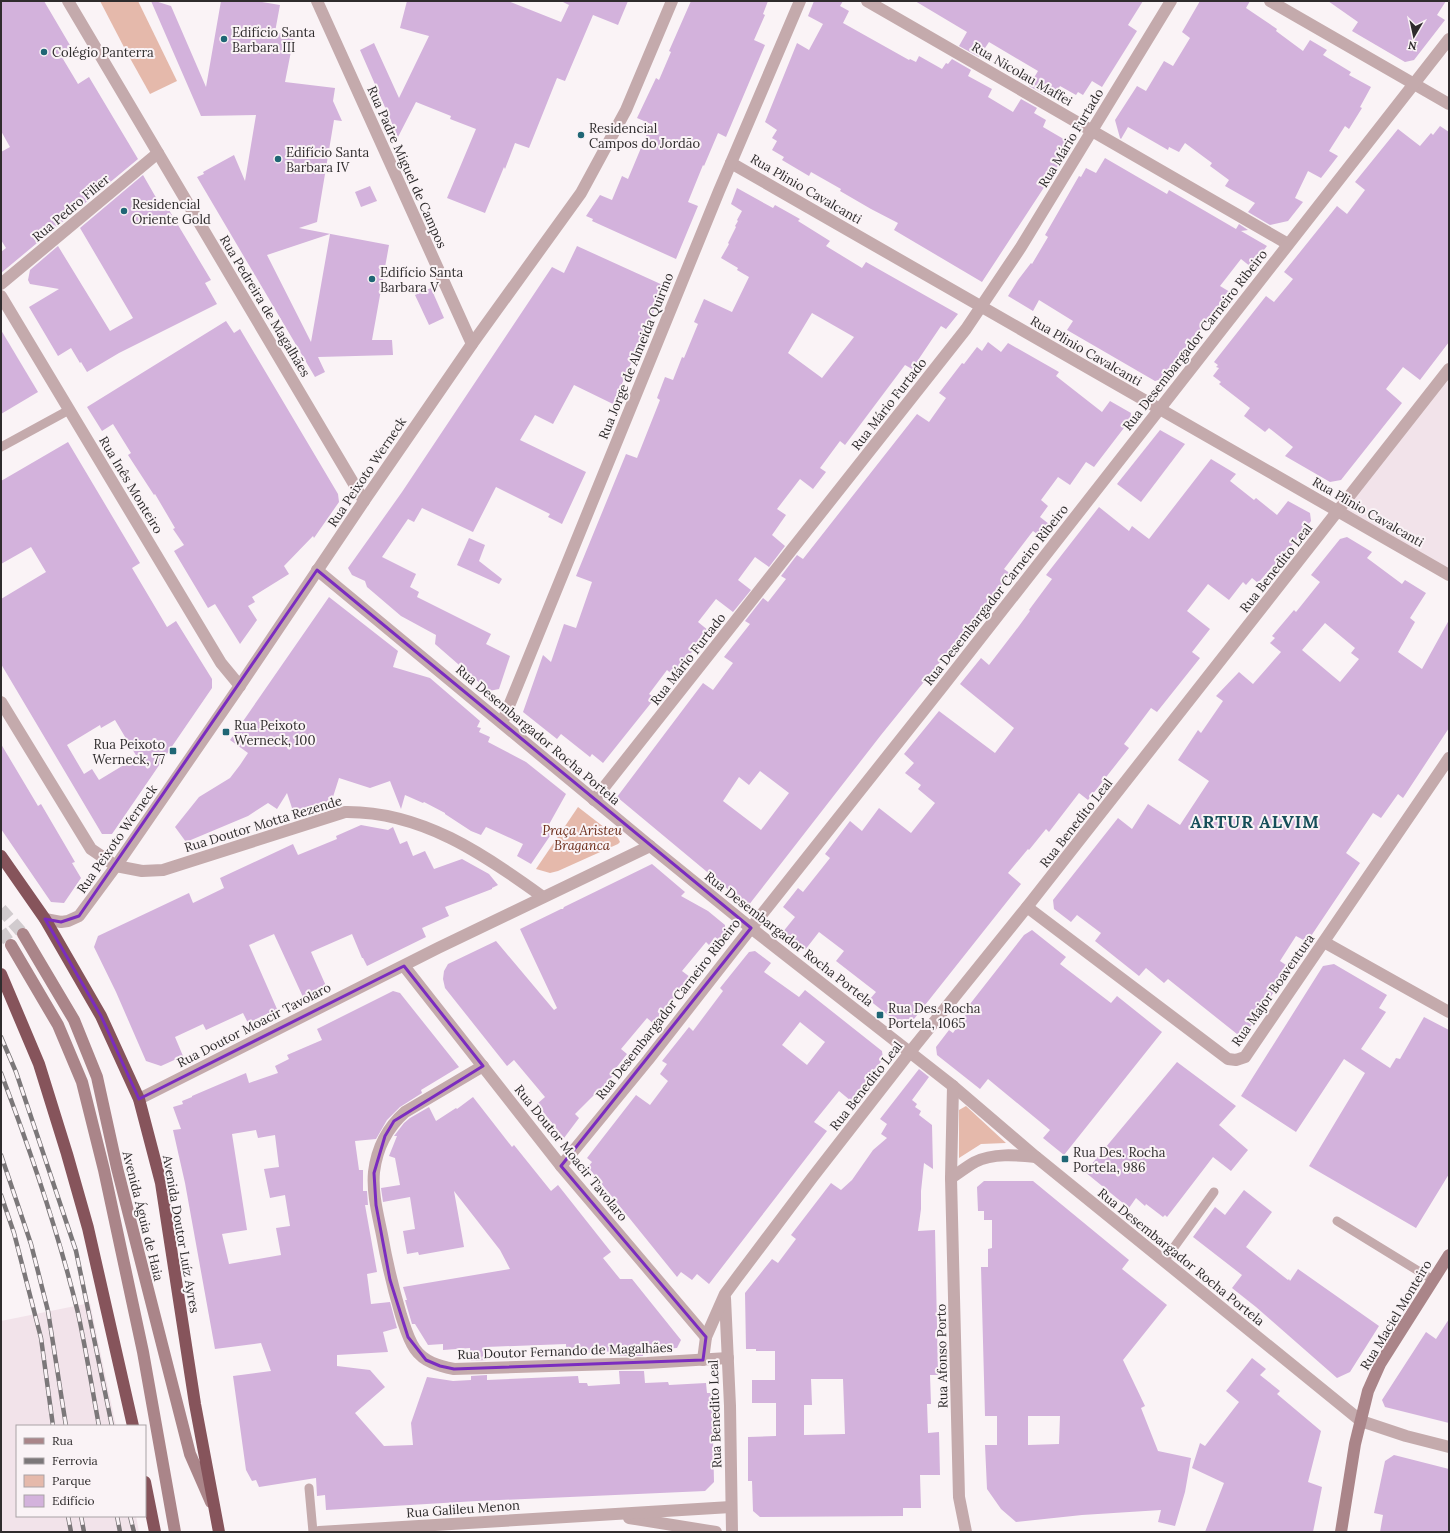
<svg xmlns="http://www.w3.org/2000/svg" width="1450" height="1533" viewBox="0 0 1450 1533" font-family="Lora,serif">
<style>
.built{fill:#f2e3ea}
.green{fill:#e5b9ab}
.building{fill:#d3b2dc;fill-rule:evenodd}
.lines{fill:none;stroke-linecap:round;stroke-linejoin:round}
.secondary-tunnel{stroke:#d1cbce;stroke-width:12;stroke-dasharray:12 6;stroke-linecap:butt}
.lane{stroke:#c4aaac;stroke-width:9}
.street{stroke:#c4aaac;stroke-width:12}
.secondary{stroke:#aa8589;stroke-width:12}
.highway{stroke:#86545b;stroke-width:12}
.rail-casing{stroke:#7b7779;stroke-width:4.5}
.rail{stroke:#faf3f6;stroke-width:3;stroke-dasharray:9;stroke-linecap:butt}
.marked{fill:none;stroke:#7b2cbf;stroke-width:3;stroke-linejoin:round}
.poi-dot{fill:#1f6675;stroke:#faf3f6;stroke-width:1.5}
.labels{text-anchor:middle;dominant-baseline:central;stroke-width:4;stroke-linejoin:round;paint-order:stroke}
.poi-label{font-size:13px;fill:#2f2c2d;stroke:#faf3f6;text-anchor:start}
.street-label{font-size:13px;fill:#2f2c2d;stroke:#faf3f6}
.park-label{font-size:13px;font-style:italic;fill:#692915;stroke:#faf3f6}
.district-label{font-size:17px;font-weight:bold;letter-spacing:1px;fill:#154e59;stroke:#faf3f6}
</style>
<rect width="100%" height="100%" fill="#faf3f6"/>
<g class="built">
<polygon points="1449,369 1449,575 1338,511"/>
<polygon points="90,1303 116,1426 17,1426 17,1516 136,1516 139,1532 1,1532 1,1321"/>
</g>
<g class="green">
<polygon points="100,1 138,1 177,81 150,94 126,51"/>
<polygon points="578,807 618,838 620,842 618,844 558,871 550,873 536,869"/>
<polygon points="966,1106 1006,1143 981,1144 959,1158 959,1110"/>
</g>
<g class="building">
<polygon points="1,1 44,1 74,52 63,59 78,84 89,77 138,159 1,273 1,252 6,248 1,240 1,152 10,147 1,131"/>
<path d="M151,1H155L171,6L206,87L221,1H256L280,5L275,32L294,36L285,82L335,88L333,101L342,121L334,120L317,222L299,228L389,245L372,340H392L393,355L318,357L325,372L315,377L197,177L204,174L203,172L234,155L245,181L256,115L201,116ZM330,234L311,342L267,255Z"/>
<polygon points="407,1 508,1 561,22 569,5 561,1 628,1 618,25 593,15 565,81 557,78 529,148 515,143 505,169 504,167 485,213 447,198 476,129 450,119 451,116 416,102 398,137 360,50 374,43 399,98 429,36 400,28"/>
<polygon points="691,1 768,1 763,14 765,15 754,40 765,45 726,137 718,133 704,166 703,165 688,202 698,206 676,259 592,221 593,219 586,216 600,195 612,200 622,176 628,179 651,124 637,118 656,78 659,80 671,52 669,51"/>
<polygon points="814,1 843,1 840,6 849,11 843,23 909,60 910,59 916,62 919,56 942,69 946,63 948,64 952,59 971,70 968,76 992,89 988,97 1013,112 1021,99 1037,108 1034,113 1046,120 1043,127 1067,141 1056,160 1060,163 982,282 894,230 898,223 871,209 840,191 841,189 811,172 809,176 782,160 784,157 772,150 777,141 772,138 777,130 765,122 797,43 809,50 823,24 808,16"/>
<polygon points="915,1 1143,1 1128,25 1137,31 1102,87 1092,81 1083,95 1078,92 1076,95 1060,86 1056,93 1049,89 1045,95 1029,86 1038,71 989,42 979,57 959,46 967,32"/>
<polygon points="1200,1 1250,1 1246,8 1277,29 1276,31 1303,51 1310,40 1327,50 1323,55 1351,72 1349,75 1371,87 1360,107 1362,108 1349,129 1345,126 1329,151 1338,156 1321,178 1308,171 1295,198 1303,202 1288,221 1270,225 1248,212 1255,203 1225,186 1229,180 1210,166 1212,163 1185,143 1179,152 1169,147 1168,150 1128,127 1121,139 1120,138 1115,120 1137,86 1146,91 1164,61 1173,66 1190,38 1182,32"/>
<polygon points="1328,1 1446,1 1437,15 1445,20 1414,60 1405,62 1352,31 1358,22"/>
<polygon points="1440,126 1449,132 1449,342 1420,380 1403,367 1386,389 1402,403 1341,480 1330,482 1285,456 1293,447 1269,428 1265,432 1244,416 1250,408 1219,384 1221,382 1213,376 1219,368 1216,367 1218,365 1214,362 1266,296 1274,302 1293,279 1284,272 1337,206 1347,214 1365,190 1355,182 1398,129 1420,146 1431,133 1433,135"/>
<polygon points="1105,158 1167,194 1169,190 1236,229 1239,224 1248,230 1241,231 1267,246 1251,267 1241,259 1220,286 1230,292 1162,379 1155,381 1067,330 1073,321 1039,300 1033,311 1008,296 1018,280 1031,263 1032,264 1048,237 1045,235 1079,176 1081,177 1086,168 1096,173"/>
<polygon points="143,175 162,208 166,205 211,280 205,283 217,304 119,353 87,372 81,362 80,363 71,348 58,356 29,307 59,289 30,284 28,280 30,270 58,246 110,331 133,318 80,228"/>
<polygon points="370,186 377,201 361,207 355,192"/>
<path d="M737,188L773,208L775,205L800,219L798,221L830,241L826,246L862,268L866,262L958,314L946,329L941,326L912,369L905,365L845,445L840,441L820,468L826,472L813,489L800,479L777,509L786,515L772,535L785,546L769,567L755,557L738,580L751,590L733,612L716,599L698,622L709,631L673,675L667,670L649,694L655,698L603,763L592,754L590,757L561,734L557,739L523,712L543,655L551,662L564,624L576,628L592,582L576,576L626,454L637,458L660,400L657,398L665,377L673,380L682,357L684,358L698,324L694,322L704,299L732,312L749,277L737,270L738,268L721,258L729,244L728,243L736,227L735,226L738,221L737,220L742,211L731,204ZM812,313L854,337L822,378L788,353Z"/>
<polygon points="577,246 665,286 613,404 574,385 553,424 535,415 520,440 586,472 562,524 548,517 550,514 496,487 473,532 422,508 414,522 408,519 382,557 416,574 410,587 419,592 417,597 491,634 486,644 510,656 499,689 489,691 435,644 436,635 401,616 367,587 365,581 352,575 348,568 402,492 552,267 564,273"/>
<polygon points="431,288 444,318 429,325 415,295"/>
<polygon points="226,321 234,333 240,329 338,494 339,502 314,538 313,536 284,566 289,574 252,597 255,602 248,606 257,620 240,644 215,604 208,608 174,551 184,545 173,529 175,528 155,494 154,495 128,455 131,453 113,424 102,431 87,407"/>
<polygon points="1,330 38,392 1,414"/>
<path d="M988,342L1001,352L1008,343L1059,372L1056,376L1102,412L1110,401L1131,413L1130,420L1094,467L1086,462L1070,485L1058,477L1041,500L1048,506L1040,517L1049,524L1040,536L1033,531L1004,569L1011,574L881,735L748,906L617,797L703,683L713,690L733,663L724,657L750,624L745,621L763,598L768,602L786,579L781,576L797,555L803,559L917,414L929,422L946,398L939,393L962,363L964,364L977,347L982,351ZM760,771L789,793L761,830L723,801L739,777L749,785Z"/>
<polygon points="1160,430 1185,444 1141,502 1117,484"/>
<path d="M68,442L140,563L132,568L167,627L176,621L212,679V688L112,834H102L1,664V599L46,572L31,547L1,564V481ZM115,720L137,757L99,780L92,769L84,774L67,745L100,725L101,728Z"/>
<polygon points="1211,459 1236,474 1230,481 1254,500 1256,498 1277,515 1288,501 1310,513 1311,521 1273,569 1271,568 1258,583 1252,578 1246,585 1243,582 1229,600 1208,584 1187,611 1210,629 1192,652 1200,658 1157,712 1151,708 1124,744 1129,748 1088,800 1079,793 1049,832 1046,829 1029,850 1028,849 1008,873 1021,884 910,1024 902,1026 869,1000 876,992 836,961 844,951 819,932 805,950 782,933 795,917 783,907 798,888 803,892 830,858 825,854 850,821 862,831 879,808 911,833 935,803 918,789 921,785 905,773 914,763 904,754 939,711 995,753 1014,728 960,684 981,658 989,665 1019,626 1030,611 1029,610 1052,579 1046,575 1099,507 1129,531 1132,526 1149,539"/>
<path d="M1347,537L1372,552L1367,558L1402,584L1405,580L1426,593L1410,618L1415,622L1398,652L1422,669L1449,620V728L1403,798L1398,794L1381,818L1373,813L1346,853L1360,863L1307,942L1296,936L1280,961L1286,965L1274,984L1278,986L1247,1032L1237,1034L1168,979L1164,983L1146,968L1139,976L1095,941L1101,933L1077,915L1071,922L1054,909L1053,900L1118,818L1132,829L1148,804L1180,825L1209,781L1178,760L1198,730L1201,733L1223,701L1216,696L1239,672L1253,684L1281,652L1270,643L1275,638L1272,636L1294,610L1296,612L1320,582L1311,575L1340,539ZM1325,623L1355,648L1351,653L1359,659L1340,682L1302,650Z"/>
<polygon points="469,538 485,545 479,561 502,579 499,584 457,565"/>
<polygon points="329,597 398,651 393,667 430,678 480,721 477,727 481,728 479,732 490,737 488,742 526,762 566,794 547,828 552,833 531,864 517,856 523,844 486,827 481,835 471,831 445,814 445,813 424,802 423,803 405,795 401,809 390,781 370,788 339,778 332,800 293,811 287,793 277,809 268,803 248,816 186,842 175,827 199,797 230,778 240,765 248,753 230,740"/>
<polygon points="1,744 38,806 41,804 75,862 72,863 81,878 64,903 51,902 1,829"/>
<polygon points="361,825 388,830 393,827 400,844 407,841 413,856 425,851 434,869 462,859 489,874 498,885 492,888 492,889 445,907 449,916 422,928 426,937 367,966 363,958 362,958 352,934 311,952 326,986 303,997 274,934 249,945 277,1009 248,1023 243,1013 206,1030 203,1024 175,1037 183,1056 161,1066 146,1061 116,992 94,947 98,936 189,893 193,903 224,888 220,878 293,844 298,855 337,839 336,836"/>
<polygon points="652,864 685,892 681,896 708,911 725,925 725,933 719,940 715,937 709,945 706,942 682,971 690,977 654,1024 647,1018 621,1049 627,1054 616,1068 618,1069 604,1087 603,1086 575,1114 579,1118 564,1138 537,1104 545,1097 514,1060 507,1066 445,988 443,979 444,971 448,964 496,941 554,1010 557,1008 520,929 561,909 563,909 564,907"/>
<polygon points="1032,930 1066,957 1060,964 1111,1003 1117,996 1162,1032 1064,1155 1043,1138 1050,1130 988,1079 980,1089 937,1055 936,1047 949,1030 953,1033 972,1006 970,1004 1024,935"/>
<path d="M755,951L771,963L764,972L799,997L805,990L882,1051L883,1059L851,1101L839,1091L814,1122L827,1131L709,1284L697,1274L692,1280L681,1272L677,1277L588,1167L592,1162L587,1158L636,1095L650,1105L668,1081L660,1074L667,1064L662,1061L689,1027L693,1031L723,991L720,988L749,952ZM800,1022L825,1042L807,1065L782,1045Z"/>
<polygon points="1334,964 1387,995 1379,1008 1386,1012 1361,1049 1390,1068 1396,1058 1400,1059 1424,1017 1449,1030 1449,1174 1416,1228 1309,1166 1365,1073 1344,1059 1296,1132 1241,1096 1323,966"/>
<path d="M393,991L400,993L459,1067L421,1090L422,1093L400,1107L387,1120L376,1139L355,1141L359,1170H363V1191H367L368,1205H365L377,1272L367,1274L371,1304L390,1302L397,1328L383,1332L388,1352L337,1355V1366L370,1370L385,1387L355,1413L384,1446L413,1445L411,1423L427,1377L453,1381L471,1380V1376L487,1375V1380L578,1376L579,1383H587L588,1386L620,1384L619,1371H644L645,1383L668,1382L669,1385L706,1383L707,1393H712L714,1482L705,1491L477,1501L326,1510L325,1495L317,1496L316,1478L259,1487L256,1480L252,1481L246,1470L233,1376L271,1371L261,1343L215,1349L185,1183L173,1130L181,1129L173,1107L183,1104L182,1101L192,1097V1096L246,1073L249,1083L278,1073L275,1066L289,1059L287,1055L322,1040L317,1029ZM256,1130L258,1138L275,1135L279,1167L264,1169L270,1198L285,1195L290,1226L276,1228L281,1255L229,1264L222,1234L247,1230L232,1134Z"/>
<polygon points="1177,1062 1236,1106 1219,1125 1248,1150 1231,1171 1213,1157 1167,1217 1165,1215 1163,1217 1146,1204 1145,1206 1136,1198 1129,1208 1085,1172"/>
<path d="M919,1069L929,1077L912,1100L917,1104L915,1107L921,1111L919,1115L932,1125L933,1169L924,1163L921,1191V1209L918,1231L935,1230L938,1375H930L931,1404H927L928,1433L939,1432L940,1475H920L921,1508H903V1516L760,1517L753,1511L752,1481H748V1437L776,1436V1403H752V1380H775V1351H756V1349H746L745,1293L772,1259L778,1263L796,1239L791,1235L831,1183L841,1190L852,1180L873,1150L887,1138L881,1134L887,1124L880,1119ZM811,1379H843L845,1434L804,1435V1405H812Z"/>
<polygon points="473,1097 512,1147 514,1145 551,1191 558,1185 611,1252 603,1258 620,1279 632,1279 681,1340 677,1348 643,1350 643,1356 619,1356 618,1351 566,1354 566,1344 486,1347 487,1360 471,1361 470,1348 443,1350 443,1344 428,1345 415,1324 412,1324 405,1300 407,1300 403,1287 510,1269 500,1250 454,1191 464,1247 419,1255 418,1252 407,1254 403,1231 415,1229 410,1197 383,1202 381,1188 400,1185 395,1158 389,1156 397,1136 394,1136 404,1123 410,1118 429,1107 436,1121 456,1108 457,1109"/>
<path d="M984,1181H1033L1129,1260L1122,1269L1167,1305L1123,1360L1145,1406L1141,1408L1158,1451L1191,1458L1185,1492L1175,1526L1158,1522L1161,1510L1082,1515L1016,1522L1001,1509L987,1489L985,1445H997V1416H985L981,1267H988V1249L992,1248V1220H984V1211H978L977,1187ZM1028,1416H1060L1059,1444L1028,1445Z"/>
<polygon points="1244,1190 1272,1212 1246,1247 1288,1280 1289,1279 1290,1281 1298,1269 1379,1326 1350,1372 1337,1378 1256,1307 1232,1288 1242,1275 1193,1237 1215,1207 1225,1215"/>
<polygon points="1449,1319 1449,1423 1385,1407 1382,1400 1426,1332 1436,1339"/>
<polygon points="1252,1358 1266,1369 1260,1375 1280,1391 1277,1394 1321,1431 1308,1482 1322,1487 1313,1532 1205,1532 1224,1483 1192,1468 1200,1443 1205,1446 1239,1402 1226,1391"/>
<polygon points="1394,1455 1449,1469 1449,1532 1380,1532 1383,1515 1374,1513 1385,1461"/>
</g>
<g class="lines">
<g class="secondary-tunnel">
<polyline points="1,909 23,934"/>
<polyline points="1,931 11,945"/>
</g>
<g class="lane">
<polyline points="1,447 69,410"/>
<polyline points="1337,1221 1433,1280"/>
<polyline points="1164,1261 1214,1192"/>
<polyline points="309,1488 313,1532"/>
</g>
<g class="street">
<polyline points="68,1 364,501"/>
<polyline points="317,1 472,344"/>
<polyline points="867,1 1288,244"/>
<polyline points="1270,1 1449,104"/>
<polyline points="731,163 1449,575"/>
<polyline points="1,284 158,153"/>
<polyline points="1,296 221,663 240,686"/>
<polyline points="317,570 650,846 751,928 953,1086 1036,1157 1361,1421 1406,1436 1449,1447"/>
<path d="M1,702L91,849L116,866L142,871L163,870L345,812C421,811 484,854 543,897"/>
<polyline points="502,723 719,191 800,1"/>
<polyline points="594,800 966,329 1021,247 1171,1"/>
<polyline points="1027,907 1228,1059 1236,1060 1245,1057 1449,758"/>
<polyline points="45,919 61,922 68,921 79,916 116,866 237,690 364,501 472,344 581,193 626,110 672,1"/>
<polyline points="1324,942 1449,1012"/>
<polyline points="404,966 561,1166 706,1337"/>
<path d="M483,1066L405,1112C387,1128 377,1147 374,1172C372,1193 378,1215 382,1235C387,1263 393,1288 401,1315C405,1327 408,1339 415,1349C424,1362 439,1366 454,1369L647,1363L728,1358"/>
<polyline points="953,1086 951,1178 959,1497 966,1532"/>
<polyline points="139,1099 438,948 650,846"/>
<polyline points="561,1166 648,1060 751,928 943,686 1449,39"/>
<path d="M951,1178C959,1173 966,1167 975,1162C993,1153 1016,1155 1036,1157"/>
<polyline points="725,1298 730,1406 732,1532"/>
<polyline points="703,1360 706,1337 725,1294 736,1279 812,1178 910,1052 1027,907 1449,369"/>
<polyline points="629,1518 716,1532"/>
<polyline points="319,1532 731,1507"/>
</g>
<g class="secondary">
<polyline points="23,934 74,1020 97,1077 117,1168 190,1454 211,1502"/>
<polyline points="11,945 58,1025 82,1082 104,1170 143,1352 175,1532"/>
<polyline points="1341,1532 1355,1444 1368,1391 1380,1364 1449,1255"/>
</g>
<g class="highway">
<polyline points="1,856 45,919 101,1016 139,1099 161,1183 195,1404 219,1532"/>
<polyline points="1,974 39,1064 67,1154 88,1228 133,1426"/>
<polyline points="145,1482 155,1532"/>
</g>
<g class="rail-casing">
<g id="rail">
<polyline points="1,1037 16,1072 76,1251 112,1426"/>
<path d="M1,1073C31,1152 58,1231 78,1313C86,1350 92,1388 99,1426"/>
<polyline points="1,1155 31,1244 48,1311 66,1426"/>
<polyline points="1,1195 14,1233 41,1338 53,1426"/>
<polyline points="68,1516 71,1532"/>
<polyline points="81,1516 84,1532"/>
<polyline points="117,1516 120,1532"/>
<polyline points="130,1516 134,1532"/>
</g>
</g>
<use href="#rail" class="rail"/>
</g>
<path class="marked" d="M317,570L751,928L561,1166L706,1337L703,1360L454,1369L440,1366L426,1360L408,1337L390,1280L376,1205L374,1173L385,1136L394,1121L483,1066L404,966L139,1099L101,1016L45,919L61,922L79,916Z"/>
<g class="poi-dot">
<circle cx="224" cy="39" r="4"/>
<circle cx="44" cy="52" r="4"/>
<circle cx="581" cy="135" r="4"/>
<circle cx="278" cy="159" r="4"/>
<circle cx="124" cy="211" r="4"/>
<circle cx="372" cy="279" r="4"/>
<rect x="222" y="728" width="8" height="8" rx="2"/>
<rect x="169" y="747" width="8" height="8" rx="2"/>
<rect x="876" y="1011" width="8" height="8" rx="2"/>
<rect x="1061" y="1155" width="8" height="8" rx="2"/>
</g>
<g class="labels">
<g class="poi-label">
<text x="232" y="32">Edifício Santa<tspan x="232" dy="15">Barbara III</tspan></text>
<text x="52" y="52">Colégio Panterra</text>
<text x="589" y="128">Residencial<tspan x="589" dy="15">Campos do Jordão</tspan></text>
<text x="286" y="152">Edifício Santa<tspan x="286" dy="15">Barbara IV</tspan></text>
<text x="132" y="204">Residencial<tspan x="132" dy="15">Oriente Gold</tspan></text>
<text x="380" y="272">Edifício Santa<tspan x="380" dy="15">Barbara V</tspan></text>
<text x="234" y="725">Rua Peixoto<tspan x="234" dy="15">Werneck, 100</tspan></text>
<text x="165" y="744" text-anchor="end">Rua Peixoto<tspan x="165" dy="15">Werneck, 77</tspan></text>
<text x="888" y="1008">Rua Des. Rocha<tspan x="888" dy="15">Portela, 1065</tspan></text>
<text x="1073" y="1152">Rua Des. Rocha<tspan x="1073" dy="15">Portela, 986</tspan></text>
</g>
<g class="street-label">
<text transform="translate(1022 74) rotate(30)">Rua Nicolau Maffei</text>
<text transform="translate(1071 138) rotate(-59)">Rua Mário Furtado</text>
<text transform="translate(407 167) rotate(66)">Rua Padre Miguel de Campos</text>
<text transform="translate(806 189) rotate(30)">Rua Plinio Cavalcanti</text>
<text transform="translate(71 208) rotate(-40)">Rua Pedro Filier</text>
<text transform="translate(265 306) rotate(59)">Rua Pedreira de Magalhães</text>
<text transform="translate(1195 340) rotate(-52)">Rua Desembargador Carneiro Ribeiro</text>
<text transform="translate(1086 351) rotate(30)">Rua Plinio Cavalcanti</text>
<text transform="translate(636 356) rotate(-68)">Rua Jorge de Almeida Quirino</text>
<text transform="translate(889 404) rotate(-52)">Rua Mário Furtado</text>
<text transform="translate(367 472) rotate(-56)">Rua Peixoto Werneck</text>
<text transform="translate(131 485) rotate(59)">Rua Inês Monteiro</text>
<text transform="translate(1368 512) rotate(30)">Rua Plinio Cavalcanti</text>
<text transform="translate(1276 568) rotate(-52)">Rua Benedito Leal</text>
<text transform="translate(996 595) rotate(-52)">Rua Desembargador Carneiro Ribeiro</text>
<text transform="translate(688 659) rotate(-52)">Rua Mário Furtado</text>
<text transform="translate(538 735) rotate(40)">Rua Desembargador Rocha Portela</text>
<text transform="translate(1076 823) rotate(-52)">Rua Benedito Leal</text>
<text transform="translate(263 824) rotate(-17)">Rua Doutor Motta Rezende</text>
<text transform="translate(117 839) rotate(-55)">Rua Peixoto Werneck</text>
<text transform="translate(789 939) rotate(38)">Rua Desembargador Rocha Portela</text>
<text transform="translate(1273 990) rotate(-55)">Rua Major Boaventura</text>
<text transform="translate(668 1009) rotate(-52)">Rua Desembargador Carneiro Ribeiro</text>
<text transform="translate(254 1025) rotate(-27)">Rua Doutor Moacir Tavolaro</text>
<text transform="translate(866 1086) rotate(-52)">Rua Benedito Leal</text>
<text transform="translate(571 1153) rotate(51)">Rua Doutor Moacir Tavolaro</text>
<text transform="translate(143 1216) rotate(76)">Avenida Águia de Haia</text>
<text transform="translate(181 1234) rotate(80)">Avenida Doutor Luíz Ayres</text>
<text transform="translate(1181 1257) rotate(39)">Rua Desembargador Rocha Portela</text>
<text transform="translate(1396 1315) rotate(-59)">Rua Maciel Monteiro</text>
<text transform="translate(565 1351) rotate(-2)">Rua Doutor Fernando de Magalhães</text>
<text transform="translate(942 1356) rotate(-91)">Rua Afonso Porto</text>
<text transform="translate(715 1414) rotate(-92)">Rua Benedito Leal</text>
<text transform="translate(463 1509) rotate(-4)">Rua Galileu Menon</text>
</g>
<g class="park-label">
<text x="582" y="830">Praça Aristeu<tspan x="582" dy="15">Braganca</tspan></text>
</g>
<g class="district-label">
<text x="1255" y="822">ARTUR ALVIM</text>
</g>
</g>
<rect width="1450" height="1533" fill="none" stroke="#2f2c2d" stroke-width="4"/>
<rect x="16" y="1425" width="130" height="92" fill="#faf3f6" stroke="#a9a3a6"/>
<rect x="24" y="1438" width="20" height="6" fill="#aa8589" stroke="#a9a3a6"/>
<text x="52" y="1445" font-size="12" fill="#2f2c2d">Rua</text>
<rect x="24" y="1458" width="20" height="6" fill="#7b7779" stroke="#a9a3a6"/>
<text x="52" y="1465" font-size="12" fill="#2f2c2d">Ferrovia</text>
<rect x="24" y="1475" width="20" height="12" fill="#e5b9ab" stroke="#a9a3a6"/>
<text x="52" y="1485" font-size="12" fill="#2f2c2d">Parque</text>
<rect x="24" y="1495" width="20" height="12" fill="#d3b2dc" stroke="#a9a3a6"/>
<text x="52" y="1505" font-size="12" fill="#2f2c2d">Edifício</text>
<g transform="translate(1414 36) rotate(189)" stroke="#faf3f6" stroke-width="3" paint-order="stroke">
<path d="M0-3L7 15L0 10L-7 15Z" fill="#2f2c2d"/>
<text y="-6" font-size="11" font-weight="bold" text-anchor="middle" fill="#2f2c2d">N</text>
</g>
</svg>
